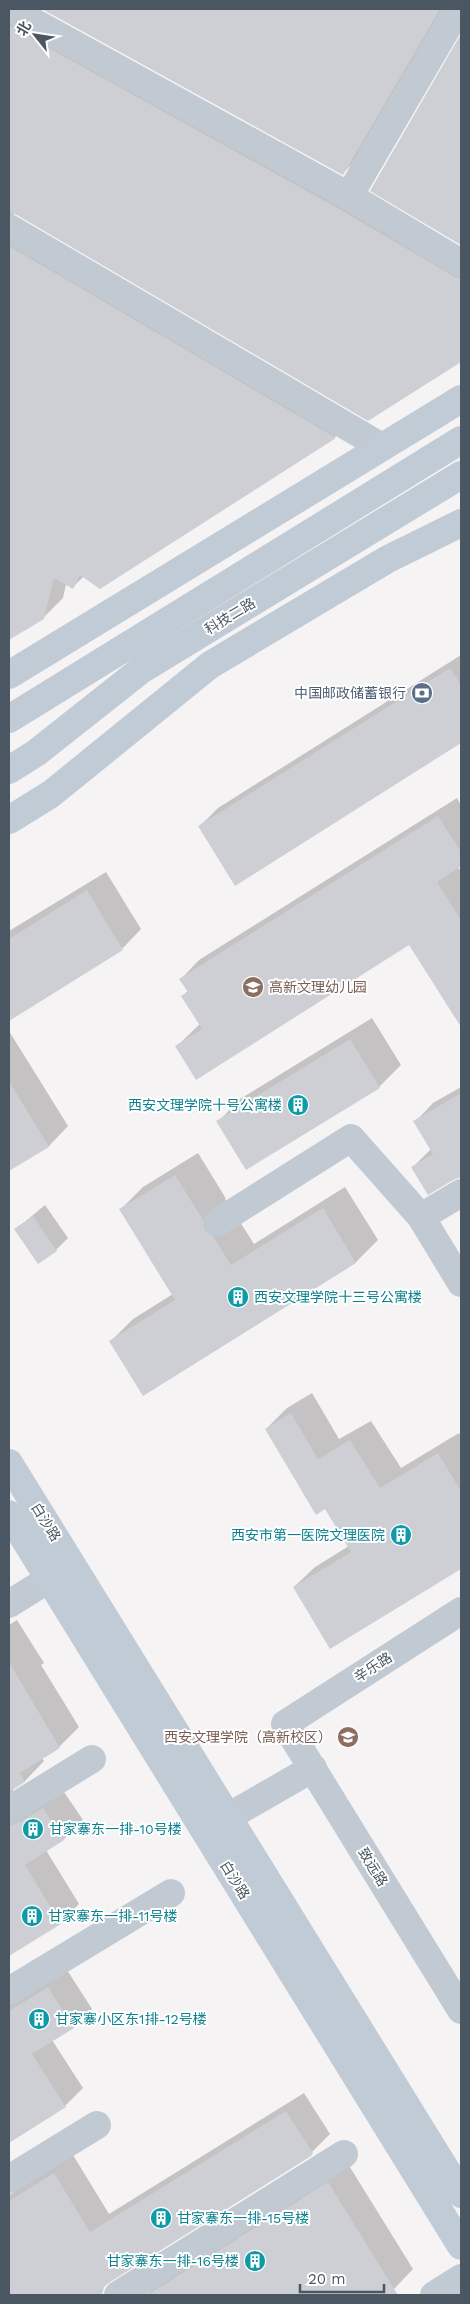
<svg xmlns="http://www.w3.org/2000/svg" width="470" height="2304" viewBox="0 0 470 2304" font-family="'Work Sans','Noto Sans SC',sans-serif">
<style>
.shadow{fill:#0003}
.building{fill:#cdcfd5}
.lines{fill:none;stroke-linecap:round;stroke-linejoin:round}
.street{stroke:#c1cad2;stroke-width:28}
.secondary{stroke:#c1cbd6;stroke-width:28}
.labels{text-anchor:middle;dominant-baseline:central;stroke-width:4;stroke-linejoin:round;paint-order:stroke}
.street-label{font-size:14px;fill:#4a5661;stroke:#fff}
.service-label{font-size:14px;fill:#4e5e75;stroke:#fff;text-anchor:end}
.education-label{font-size:14px;fill:#785e54;stroke:#fff;text-anchor:start}
.culture-label{font-size:14px;fill:#0d838f;stroke:#fff;text-anchor:start}
</style>
<rect width="100%" height="100%" fill="#f5f3f3"/>
<g class="shadow">
<polygon points="9,9 461,251 461,360 368,419 13,212 14,216 354,418 335,437 100,587 84,576 72,588 66,584 63,598 43,618 9,638"/>
<polygon points="44,9 447,9 362,154 343,173"/>
<polygon points="461,37 461,244 372,190"/>
<polygon points="461,655 461,742 235,884 200,826 218,808"/>
<polygon points="457,798 461,805 461,865 458,867 461,872 461,1025 410,944 177,1046 200,1024 182,996 188,991 181,979 199,960"/>
<polygon points="106,872 141,929 122,949 9,1019 9,931"/>
<polygon points="372,1018 401,1065 379,1087 218,1122 240,1099"/>
<polygon points="9,1031 68,1126 49,1146 9,1170"/>
<polygon points="461,1087 461,1176 452,1178 413,1167 431,1149 415,1122 433,1103"/>
<polygon points="198,1153 225,1197 227,1207 235,1214 254,1244 345,1187 378,1240 356,1262 111,1341 133,1319 173,1294 121,1209 143,1187"/>
<polygon points="45,1205 68,1238 56,1250 15,1230"/>
<polygon points="312,1393 339,1439 371,1421 401,1468 459,1433 461,1437 461,1567 330,1647 294,1587 315,1567 349,1546 326,1507 266,1429 287,1408"/>
<polygon points="17,1620 44,1663 41,1665 79,1727 59,1747 42,1758 44,1761 25,1781 13,1788 14,1798 62,1789 83,1820 64,1839 46,1850 79,1904 60,1923 9,1954 9,1625"/>
<polygon points="67,1970 92,2009 74,2027 52,2040 83,2088 65,2106 9,2141 9,2005"/>
<polygon points="304,2093 330,2134 312,2152 80,2295 9,2295 9,2195 73,2155 109,2214"/>
<polygon points="348,2164 413,2269 394,2289 383,2295 146,2295 160,2281"/>
</g>
<g class="building">
<polygon points="42,9 440,9 343,175"/>
<polygon points="9,26 341,210 453,276 461,279 461,362 368,421 17,215 9,212"/>
<polygon points="461,34 461,245 370,191"/>
<polygon points="9,246 336,438 100,589 80,575 73,589 54,578 44,619 9,640"/>
<polygon points="450,668 461,685 461,743 235,886 198,826"/>
<polygon points="438,816 461,852 461,866 437,882 461,920 461,1027 409,945 196,1080 175,1046 202,1029 181,996 188,992 179,979"/>
<polygon points="87,890 123,950 9,1021 9,939"/>
<polygon points="350,1039 380,1088 246,1170 216,1121"/>
<polygon points="9,1081 49,1147 9,1171"/>
<polygon points="461,1093 461,1177 453,1180 428,1195 411,1167 433,1154 413,1121"/>
<polygon points="175,1175 203,1220 205,1230 213,1236 231,1265 323,1208 356,1263 143,1396 109,1341 175,1300 119,1209"/>
<polygon points="33,1216 57,1251 38,1264 14,1229"/>
<polygon points="291,1413 318,1459 350,1440 380,1488 438,1453 461,1491 461,1569 330,1649 293,1587 351,1552 325,1509 316,1515 265,1429"/>
<polygon points="9,1662 60,1748 20,1773 25,1782 9,1792"/>
<polygon points="43,1808 64,1840 25,1865 61,1924 9,1956 9,1826 17,1823"/>
<polygon points="48,1987 74,2028 32,2054 66,2107 9,2143 9,2011"/>
<polygon points="286,2111 313,2153 311,2156 110,2282 104,2287 102,2295 9,2295 9,2201 54,2173 90,2232"/>
<polygon points="328,2182 398,2295 147,2295"/>
</g>
<g class="lines">
<g class="street">
<polyline points="10,9 349,196 461,263"/>
<polyline points="349,196 458,9"/>
<polyline points="9,228 382,447"/>
<polyline points="421,1217 461,1193"/>
<polyline points="218,1222 351,1138 421,1217 461,1283"/>
<polyline points="9,1604 49,1579"/>
<polyline points="461,1611 285,1724 461,2010"/>
<polyline points="9,1810 92,1759"/>
<polyline points="228,1817 313,1768"/>
<polyline points="9,1991 171,1893"/>
<polyline points="9,2179 97,2125"/>
<polyline points="118,2295 344,2154"/>
<polyline points="434,2295 461,2278"/>
</g>
<g class="secondary">
<polyline points="9,675 461,399"/>
<polyline points="9,719 461,440"/>
<polyline points="9,770 36,753 141,670 461,475"/>
<polyline points="9,820 51,794 210,665 388,559 461,523"/>
<polyline points="9,1463 461,2194"/>
<polyline points="9,1514 461,2246"/>
</g>
</g>
<defs>
<g id="bank-disc" transform="scale(1.125)"><circle r="9.5" fill="#5c6f8a" stroke="#fff"/><path d="M-6-4H6V4H-6ZM0-2.3a2.3 2.3 0 1 0 0 4.6a2.3 2.3 0 1 0 0-4.6Z" fill="#fff"/></g>
<g id="school-disc" transform="scale(1.125)"><circle r="9.5" fill="#8d6e63" stroke="#fff"/><path d="M0-5L7-2L0 1L-7-2ZM-4 1L0 2.5L4 1V4Q0 6-4 4Z" fill="#fff"/></g>
<g id="building-disc" transform="scale(1.125)"><circle r="9.5" fill="#0f9aa8" stroke="#fff"/><path d="M-4-6H4V6H1V3H-1V6H-4ZM-2.5-4.3h1.7v1.8h-1.7ZM.8-4.3h1.7v1.8H.8ZM-2.5-1h1.7V.8h-1.7ZM.8-1h1.7V.8H.8Z" fill="#fff"/></g>
<g id="university-disc" transform="scale(1.125)"><circle r="9.5" fill="#8d6e63" stroke="#fff"/><path d="M0-5L7-2L0 1L-7-2ZM-4 1L0 2.5L4 1V4Q0 6-4 4Z" fill="#fff"/></g>
</defs>
<g fill-rule="evenodd">
<use href="#bank-disc" x="422" y="693"/>
<use href="#school-disc" x="253" y="987"/>
<use href="#building-disc" x="298" y="1105"/>
<use href="#building-disc" x="238" y="1297"/>
<use href="#building-disc" x="401" y="1535"/>
<use href="#university-disc" x="348" y="1737"/>
<use href="#building-disc" x="33" y="1829"/>
<use href="#building-disc" x="32" y="1916"/>
<use href="#building-disc" x="39" y="2019"/>
<use href="#building-disc" x="161" y="2218"/>
<use href="#building-disc" x="255" y="2261"/>
</g>
<g class="labels">
<g class="street-label">
<text transform="translate(230 616) rotate(-31)">科技二路</text>
<text transform="translate(46 1522) rotate(58)">白沙路</text>
<text transform="translate(373 1667) rotate(-33)">辛乐路</text>
<text transform="translate(373 1867) rotate(58)">致远路</text>
<text transform="translate(235 1880) rotate(58)">白沙路</text>
</g>
<g class="service-label">
<text x="406" y="693">中国邮政储蓄银行</text>
</g>
<g class="education-label">
<text x="269" y="987">高新文理幼儿园</text>
<text x="332" y="1737" text-anchor="end">西安文理学院（高新校区）</text>
</g>
<g class="culture-label">
<text x="282" y="1105" text-anchor="end">西安文理学院十号公寓楼</text>
<text x="254" y="1297">西安文理学院十三号公寓楼</text>
<text x="385" y="1535" text-anchor="end">西安市第一医院文理医院</text>
<text x="49" y="1829">甘家寨东一排-10号楼</text>
<text x="48" y="1916">甘家寨东一排-11号楼</text>
<text x="55" y="2019">甘家寨小区东1排-12号楼</text>
<text x="177" y="2218">甘家寨东一排-15号楼</text>
<text x="239" y="2261" text-anchor="end">甘家寨东一排-16号楼</text>
</g>
</g>
<rect width="470" height="2304" fill="none" stroke="#4a5661" stroke-width="20"/>
<g transform="translate(35 35) rotate(300)" stroke="#ffffff" stroke-width="4" paint-order="stroke">
<path d="M0-4L9 19L0 12L-9 19Z" fill="#4a5661"/>
<text y="-8" font-size="14" font-weight="bold" text-anchor="middle" fill="#4a5661">北</text>
</g>
<path d="M300 2284v8h84v-8" fill="none" stroke="#4a5661" stroke-width="2.5"/>
<text x="308" y="2284" font-size="15" fill="#4a5661" stroke="#ffffff" stroke-width="4" paint-order="stroke">20 m</text>
</svg>
